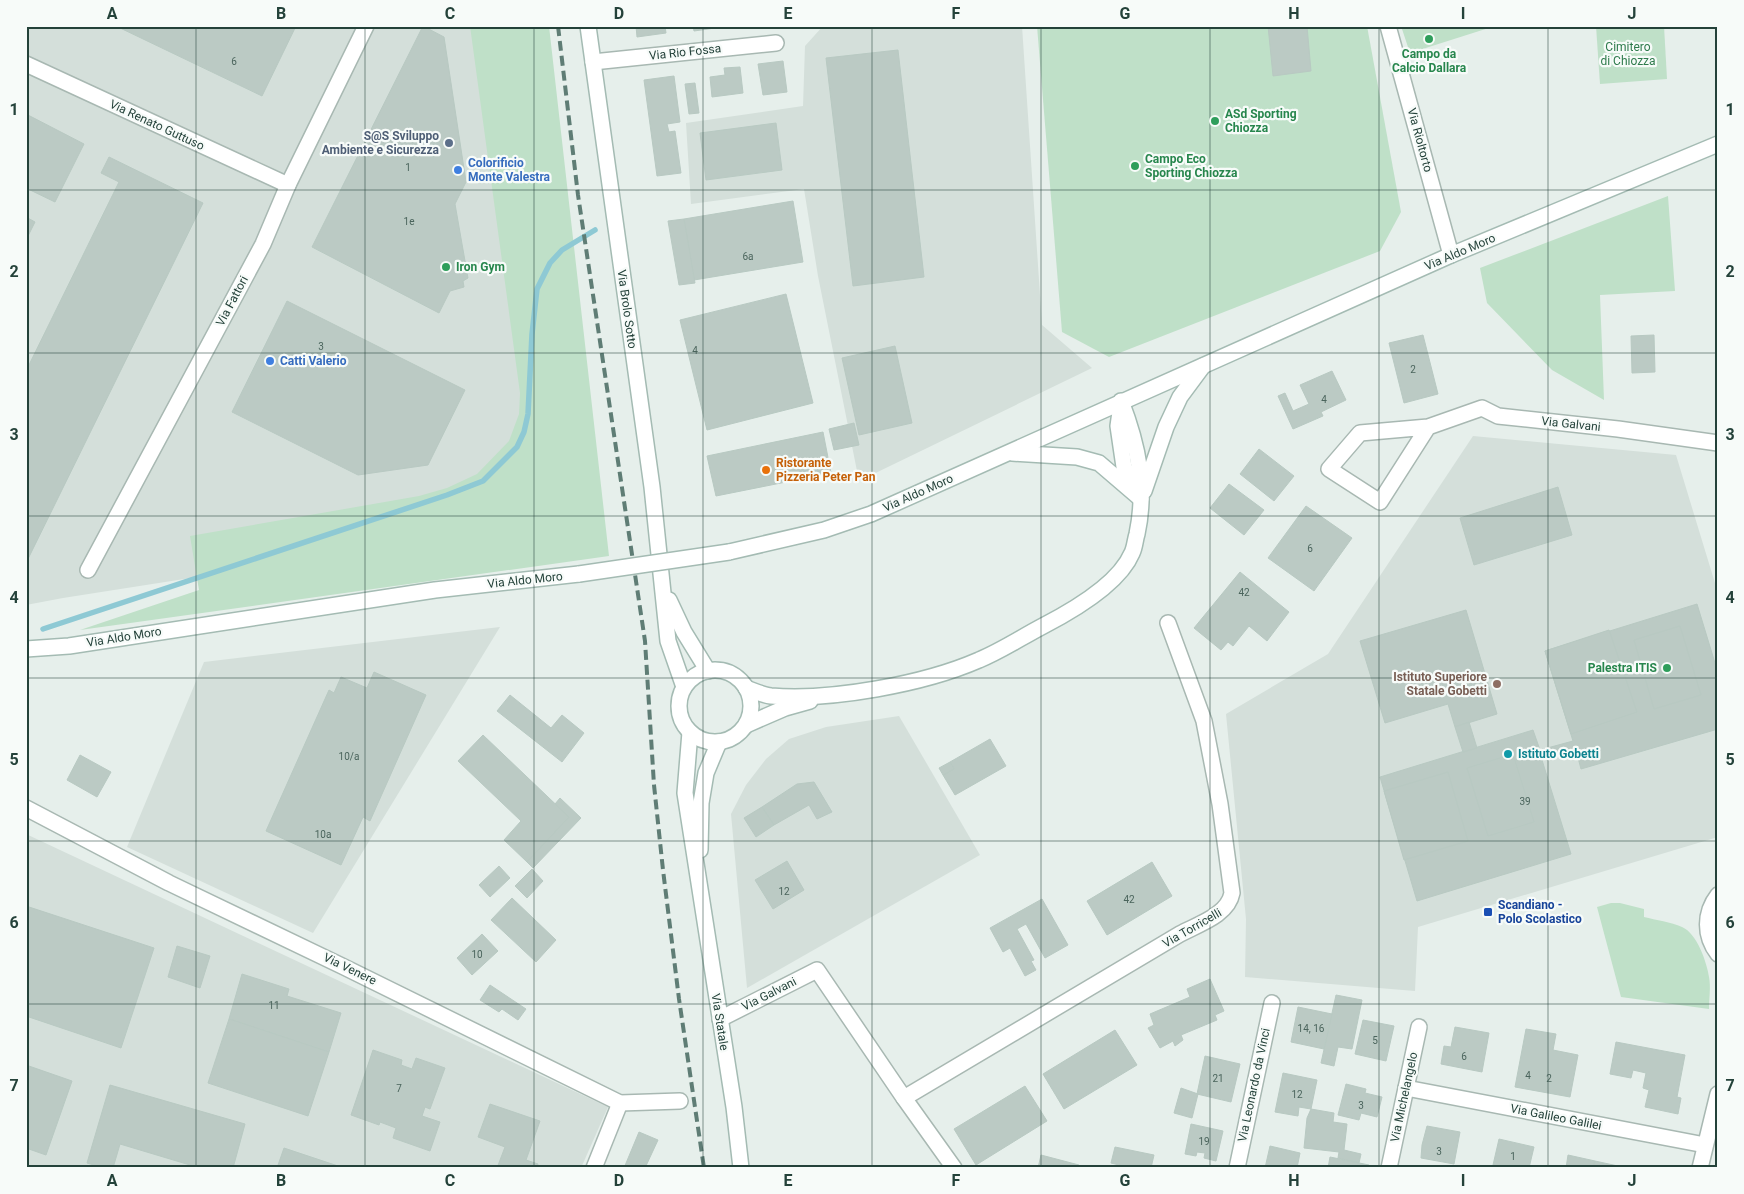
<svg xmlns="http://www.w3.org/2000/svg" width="1744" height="1194" viewBox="0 0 1744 1194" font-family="Roboto,sans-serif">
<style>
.built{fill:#d4dfda}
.green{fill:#bfe0c8}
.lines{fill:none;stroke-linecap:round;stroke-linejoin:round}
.stream{stroke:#8ec9d4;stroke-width:5.5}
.building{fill:#bbcac4;stroke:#b8c9c2}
.street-casing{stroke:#a8b8b2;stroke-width:18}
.secondary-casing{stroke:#a4bbb3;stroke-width:18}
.street{stroke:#fff;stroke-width:15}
.secondary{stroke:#fff;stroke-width:15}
.rail{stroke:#5f7d75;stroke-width:4;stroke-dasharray:10 5;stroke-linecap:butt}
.secondary-bridge-casing{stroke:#a4bbb3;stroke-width:18;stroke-linecap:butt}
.secondary-bridge{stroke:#fff;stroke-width:15}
.grid{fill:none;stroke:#24423a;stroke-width:1;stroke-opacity:0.55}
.leisure-dot{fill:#2e9e5b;stroke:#f7fbf9;stroke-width:2}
.service-dot{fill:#5c6f8a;stroke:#f7fbf9;stroke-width:2}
.shop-dot{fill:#3f7fe0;stroke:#f7fbf9;stroke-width:2}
.food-dot{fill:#e8710a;stroke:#f7fbf9;stroke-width:2}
.education-dot{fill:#8d6e63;stroke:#f7fbf9;stroke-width:2}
.culture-dot{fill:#0f9aa8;stroke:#f7fbf9;stroke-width:2}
.transit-dot{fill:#1a4fb4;stroke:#f7fbf9;stroke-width:2}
.labels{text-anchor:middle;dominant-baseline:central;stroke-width:4.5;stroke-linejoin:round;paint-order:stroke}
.number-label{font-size:10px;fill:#4a645c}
.park-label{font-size:12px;fill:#2d7a4b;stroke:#f7fbf9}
.street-label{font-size:12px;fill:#24423a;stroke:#f7fbf9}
.leisure-label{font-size:12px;font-weight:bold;fill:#27864d;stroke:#f7fbf9;text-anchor:start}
.service-label{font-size:12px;font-weight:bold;fill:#4e5e75;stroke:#f7fbf9;text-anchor:end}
.shop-label{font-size:12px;font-weight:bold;fill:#366cbe;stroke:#f7fbf9;text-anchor:start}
.food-label{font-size:12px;font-weight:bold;fill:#c56008;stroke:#f7fbf9;text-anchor:start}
.education-label{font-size:12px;font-weight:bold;fill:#785e54;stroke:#f7fbf9;text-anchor:end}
.culture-label{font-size:12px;font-weight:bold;fill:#0d838f;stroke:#f7fbf9;text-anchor:start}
.transit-label{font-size:12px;font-weight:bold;fill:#164399;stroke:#f7fbf9;text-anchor:start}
.neatline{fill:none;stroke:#24423a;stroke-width:2}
.grid-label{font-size:16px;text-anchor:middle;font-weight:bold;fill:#24423a}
</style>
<rect width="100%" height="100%" fill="#e6efeb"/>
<g class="built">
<polygon points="26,26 511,26 585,511 383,548 63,598 26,605"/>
<polygon points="823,26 1022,26 1042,325 1092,368 859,481 818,276 804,189 691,204 686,123 803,106 805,46"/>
<polygon points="1473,436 1676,455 1718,593 1718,837 1418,927 1415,991 1245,977 1246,919 1226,714 1328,654"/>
<polygon points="500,627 313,933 127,847 204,662"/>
<polygon points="899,716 980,855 747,988 731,814 746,785 766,759 789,739 826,727"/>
<polygon points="26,834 608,1107 581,1168 26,1168"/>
</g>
<g class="green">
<polygon points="470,26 549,26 609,556 80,630 199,590 190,536 419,496 447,488 477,474 509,441 519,414 520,393"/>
<polygon points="1037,26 1367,26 1401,212 1380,251 1109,357 1062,332"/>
<polygon points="1401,26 1495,26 1410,53"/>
<polygon points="1596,26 1664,26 1667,79 1600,84"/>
<polygon points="1668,196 1675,291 1600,295 1604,400 1552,370 1487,303 1480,268"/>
<path d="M1611,903H1620L1644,909V917C1656,920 1671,922 1682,927C1697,933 1707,963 1709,977C1711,987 1709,999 1709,1009L1621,997L1597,907Z"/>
</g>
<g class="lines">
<polyline class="stream" points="43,629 447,495 483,481 517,447 524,432 528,414 532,334 537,289 550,263 562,250 595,230"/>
</g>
<g class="building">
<polygon points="116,26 296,26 262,96"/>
<polygon points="423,26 444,37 466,182 455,204 468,278 463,281 464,287 450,291 439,313 312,247"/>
<polygon points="636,26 665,26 666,33 637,37"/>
<polygon points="693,26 722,26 722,27 694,31"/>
<polygon points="1268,26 1307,26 1311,71 1273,76"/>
<polygon points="898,50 924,277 853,286 826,58"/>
<polygon points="783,61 787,92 763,95 758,64"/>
<polygon points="740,67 743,93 712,97 710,77 725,75 724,68"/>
<polygon points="674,76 680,122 667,124 669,132 675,131 681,173 657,176 644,80"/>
<polygon points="695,83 699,113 689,114 685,84"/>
<polygon points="26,114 84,144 55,202 26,188"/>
<polygon points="776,123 782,170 706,180 700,133"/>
<polygon points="109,157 203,203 26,563 26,371 119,182 101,173"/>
<polygon points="793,201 803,262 694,280 684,219"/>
<polygon points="26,217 35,222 26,240"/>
<polygon points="684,219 695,283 679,285 668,221"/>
<polygon points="786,294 813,403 707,430 680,320"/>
<polygon points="287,301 465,390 428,465 358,475 232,412"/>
<polygon points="1423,335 1438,394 1404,403 1389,343"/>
<polygon points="1654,335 1655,372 1632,373 1631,336"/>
<polygon points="895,346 912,423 859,435 842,358"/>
<polygon points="1332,371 1346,400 1321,412 1323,416 1293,429 1278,396 1285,393 1293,411 1309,404 1300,385"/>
<polygon points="854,423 859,445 834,450 829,429"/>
<polygon points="823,432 831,473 716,496 707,456"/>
<polygon points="1259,449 1294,476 1274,501 1240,474"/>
<polygon points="1229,484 1264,510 1244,535 1210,508"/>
<polygon points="1558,487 1572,535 1474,565 1460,518"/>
<polygon points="1306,506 1352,538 1314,591 1268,558"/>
<polygon points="1240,572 1289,612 1267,641 1249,626 1233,646 1228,642 1221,650 1194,628"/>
<polygon points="1697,604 1718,673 1718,729 1581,769 1576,750 1542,760 1571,854 1417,901 1380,777 1533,730 1540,750 1573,741 1545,651"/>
<polygon points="1466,610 1497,714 1455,727 1448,704 1385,723 1360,641"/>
<polygon points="1680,626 1701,695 1654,709 1634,640"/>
<polygon points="1609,630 1637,712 1571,734 1545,651"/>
<polygon points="374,672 426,695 370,821 363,817 341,865 266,831 329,690 334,693 341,677 367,688"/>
<polygon points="510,695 551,728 562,715 584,733 562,762 497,711"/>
<polygon points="1469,722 1477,748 1463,752 1455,727"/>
<polygon points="483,735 569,817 527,862 504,840 521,821 458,761"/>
<polygon points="990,739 1006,766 955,795 943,775 954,769 950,762"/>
<polygon points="1513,754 1534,822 1488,836 1467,768"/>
<polygon points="80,755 111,772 97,797 67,780"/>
<polygon points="950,762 954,769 943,775 939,768"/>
<polygon points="1448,772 1468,841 1404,860 1384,791"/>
<polygon points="814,782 832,812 817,819 809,805 774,825 762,807 797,784"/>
<polygon points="560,798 581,818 533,868 527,862 569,817 555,804"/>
<polygon points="762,807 774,825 756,837 744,818"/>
<polygon points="787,861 804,890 773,909 755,880"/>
<polygon points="1152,862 1172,896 1107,935 1087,901"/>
<polygon points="499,866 510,878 490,897 479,885"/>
<polygon points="532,869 543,881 527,898 515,886"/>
<polygon points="512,898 556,940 536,962 491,920"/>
<polygon points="1042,899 1068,945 1045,958 1026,924 1017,929 1034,960 1031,961 1036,970 1025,976 1010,948 1003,952 990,928"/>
<polygon points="26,906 154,948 121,1048 26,1016"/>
<polygon points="482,934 498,951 472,975 457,958"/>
<polygon points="177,946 210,956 200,988 168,977"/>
<polygon points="242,974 289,989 287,996 341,1013 329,1052 229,1019"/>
<polygon points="1210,979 1224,1011 1215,1015 1217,1020 1181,1035 1183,1040 1175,1046 1173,1041 1160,1048 1148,1028 1154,1025 1150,1014 1190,997 1187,989"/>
<polygon points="490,985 526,1009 518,1020 502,1009 499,1012 480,1000"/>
<polygon points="1336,995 1362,1000 1352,1049 1338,1047 1334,1066 1321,1063"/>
<polygon points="1298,1007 1332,1014 1324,1049 1291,1042"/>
<polygon points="229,1019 329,1052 308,1116 208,1083"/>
<polygon points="1363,1020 1394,1026 1386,1061 1355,1054"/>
<polygon points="1455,1027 1489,1033 1482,1072 1441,1064 1444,1046 1451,1047"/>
<polygon points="1526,1029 1556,1034 1553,1050 1578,1055 1570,1097 1515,1087"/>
<polygon points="1115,1030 1137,1065 1064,1109 1043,1074"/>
<polygon points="1616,1042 1685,1055 1677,1097 1681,1098 1678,1114 1645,1107 1649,1090 1643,1088 1646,1073 1633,1070 1631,1078 1610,1074"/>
<polygon points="373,1050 402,1060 401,1065 412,1069 416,1058 445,1068 430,1109 425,1107 422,1116 440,1122 430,1151 393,1138 396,1128 380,1122 379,1125 351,1115"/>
<polygon points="1205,1056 1240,1064 1231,1102 1197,1094"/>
<polygon points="26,1065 72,1081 46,1155 26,1148"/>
<polygon points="1283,1073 1317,1080 1311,1109 1299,1107 1298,1116 1275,1112"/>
<polygon points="1346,1084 1366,1089 1365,1093 1382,1097 1377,1117 1361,1113 1359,1120 1338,1115"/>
<polygon points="110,1085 245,1124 233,1168 200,1168 120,1144 113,1168 104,1168 87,1163"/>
<polygon points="1025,1086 1047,1121 976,1165 954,1129"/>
<polygon points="1181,1088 1198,1094 1192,1118 1174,1113"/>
<polygon points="490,1104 540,1121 526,1160 538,1164 537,1168 497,1168 505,1147 478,1137"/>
<polygon points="1311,1109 1334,1113 1333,1122 1347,1124 1344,1150 1361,1154 1359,1163 1338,1158 1339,1152 1304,1148 1307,1118"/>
<polygon points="1191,1124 1223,1131 1216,1161 1204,1158 1205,1153 1197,1152 1196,1156 1185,1154"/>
<polygon points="1427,1126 1460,1132 1454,1164 1421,1158 1422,1145"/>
<polygon points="639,1132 658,1140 645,1168 624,1168"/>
<polygon points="1499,1139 1534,1147 1529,1168 1503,1168 1493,1165"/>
<polygon points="1270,1146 1300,1153 1297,1168 1265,1168"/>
<polygon points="1115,1147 1154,1155 1151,1168 1131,1168 1111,1163"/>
<polygon points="284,1148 344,1168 277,1168"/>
<polygon points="1041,1155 1079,1165 1078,1168 1038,1168"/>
<polygon points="1568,1155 1595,1161 1593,1168 1566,1168"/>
<polygon points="1330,1157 1369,1165 1368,1168 1328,1168"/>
<polygon points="1595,1161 1627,1168 1593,1168"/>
</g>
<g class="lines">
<g class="street-casing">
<g id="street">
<polyline points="1388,26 1451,255"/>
<polyline points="593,62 776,43"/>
<polyline points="26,64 288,185"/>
<polyline points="1428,427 1380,502 1329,469 1360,433 1428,427 1482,408 1498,416 1618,429 1718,443"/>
<polyline points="88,570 263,244 288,185 366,26"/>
<polyline points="26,808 169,883 342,966 620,1103 680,1101"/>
<path d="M1718,895C1704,913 1704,936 1718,954"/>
<polyline points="720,1019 817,970 904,1098 954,1168"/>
<polyline points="1406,1088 1705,1145"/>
<path d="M904,1098L1180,934C1199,924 1228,915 1232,893L1220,804L1204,721L1168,623"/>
<polyline points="594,1168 620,1103"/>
<polyline points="1237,1168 1272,1003"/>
<polyline points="1389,1168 1419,1027"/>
<polyline points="1700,1168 1718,1094"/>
</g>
</g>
<g class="secondary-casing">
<g id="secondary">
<polyline points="588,26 652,487 668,641 684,687"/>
<polyline points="1121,405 1118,426 1124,467 1137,491"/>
<polyline points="1012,453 1077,457 1099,463 1141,499"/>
<polyline points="1144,491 1166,427 1180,397 1203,366"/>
<polyline points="729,552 824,530 871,514 1451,255 1718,144"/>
<polyline points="669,600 684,632 708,671"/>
<polyline points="26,649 69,646 435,590 579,574"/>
<circle cx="715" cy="706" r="36"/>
<path d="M746,688C754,691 763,695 771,696C831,701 924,684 979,660C1001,651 1022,637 1043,626C1072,611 1119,584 1132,553C1135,547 1135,540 1137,534C1147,487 1138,445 1121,401"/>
<polyline points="746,725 785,708 810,701"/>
<polyline points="690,732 685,793 734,1107 741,1168"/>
<polyline points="700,850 701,803 706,773 719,742"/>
</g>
</g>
<use href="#street" class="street"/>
<use href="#secondary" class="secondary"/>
<polyline class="rail" points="558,26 578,195 645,641 654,785 663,870 679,999 704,1168"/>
<g class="secondary-bridge-casing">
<polyline id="secondary-bridge" points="579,574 729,552"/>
</g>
<use href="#secondary-bridge" class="secondary-bridge"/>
</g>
<path class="grid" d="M196,26V1168M365,26V1168M534,26V1168M703,26V1168M872,26V1168M1041,26V1168M1210,26V1168M1379,26V1168M1548,26V1168M26,190H1718M26,353H1718M26,516H1718M26,678H1718M26,841H1718M26,1004H1718"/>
<g class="leisure-dot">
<circle cx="1429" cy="39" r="5"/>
<circle cx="1215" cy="121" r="5"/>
<circle cx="1135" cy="166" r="5"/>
<circle cx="446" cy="267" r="5"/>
<circle cx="1667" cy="668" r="5"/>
</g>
<circle class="service-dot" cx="449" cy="143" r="5"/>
<g class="shop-dot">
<circle cx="458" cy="170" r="5"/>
<circle cx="270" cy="361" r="5"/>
</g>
<circle class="food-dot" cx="766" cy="470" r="5"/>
<circle class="education-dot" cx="1497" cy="684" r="5"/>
<circle class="culture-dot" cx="1508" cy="754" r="5"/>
<rect class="transit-dot" x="1483" y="907" width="10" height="10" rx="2.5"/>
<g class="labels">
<g class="number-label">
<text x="234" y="61">6</text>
<text x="408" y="167">1</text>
<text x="409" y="221">1e</text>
<text x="748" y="256">6a</text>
<text x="321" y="346">3</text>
<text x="695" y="350">4</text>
<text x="1413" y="369">2</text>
<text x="1324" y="399">4</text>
<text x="1310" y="548">6</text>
<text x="1244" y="592">42</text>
<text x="349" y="756">10/a</text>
<text x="1525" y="801">39</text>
<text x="323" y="834">10a</text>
<text x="784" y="891">12</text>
<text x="1129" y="899">42</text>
<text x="477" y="954">10</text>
<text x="274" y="1005">11</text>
<text x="1311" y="1028">14, 16</text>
<text x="1375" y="1040">5</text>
<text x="1464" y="1056">6</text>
<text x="1528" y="1075">4</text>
<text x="1218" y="1078">21</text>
<text x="1549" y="1078">2</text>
<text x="399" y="1088">7</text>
<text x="1297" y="1094">12</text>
<text x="1361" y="1105">3</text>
<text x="1204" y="1141">19</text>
<text x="1439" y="1151">3</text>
<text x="1513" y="1156">1</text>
</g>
<g class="park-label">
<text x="1628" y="47">Cimitero<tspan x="1628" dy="14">di Chiozza</tspan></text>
</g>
<g class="street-label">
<text transform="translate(685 52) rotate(-6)">Via Rio Fossa</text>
<text transform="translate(157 125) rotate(25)">Via Renato Guttuso</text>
<text transform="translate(1420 140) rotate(75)">Via Rioltorto</text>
<text transform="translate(1460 252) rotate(-23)">Via Aldo Moro</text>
<text transform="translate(232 301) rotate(-62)">Via Fattori</text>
<text transform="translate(627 309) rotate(82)">Via Brolo Sotto</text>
<text transform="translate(1571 424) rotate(6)">Via Galvani</text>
<text transform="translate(918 493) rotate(-24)">Via Aldo Moro</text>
<text transform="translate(525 580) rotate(-6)">Via Aldo Moro</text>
<text transform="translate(124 637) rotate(-9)">Via Aldo Moro</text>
<text transform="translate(1192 928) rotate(-30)">Via Torricelli</text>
<text transform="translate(350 969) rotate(26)">Via Venere</text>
<text transform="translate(769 994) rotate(-27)">Via Galvani</text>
<text transform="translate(720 1022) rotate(81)">Via Statale</text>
<text transform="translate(1254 1085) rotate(-78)">Via Leonardo da Vinci</text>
<text transform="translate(1404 1097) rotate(-78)">Via Michelangelo</text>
<text transform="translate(1556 1117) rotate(11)">Via Galileo Galilei</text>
</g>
<g class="leisure-label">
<text x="1429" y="54" text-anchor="middle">Campo da<tspan x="1429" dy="14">Calcio Dallara</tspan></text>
<text x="1225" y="114">ASd Sporting<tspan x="1225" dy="14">Chiozza</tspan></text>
<text x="1145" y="159">Campo Eco<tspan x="1145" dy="14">Sporting Chiozza</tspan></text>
<text x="456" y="267">Iron Gym</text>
<text x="1657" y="668" text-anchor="end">Palestra ITIS</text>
</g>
<g class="service-label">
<text x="439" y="136">S@S Sviluppo<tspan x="439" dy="14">Ambiente e Sicurezza</tspan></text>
</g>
<g class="shop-label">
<text x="468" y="163">Colorificio<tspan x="468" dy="14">Monte Valestra</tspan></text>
<text x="280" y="361">Catti Valerio</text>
</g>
<g class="food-label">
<text x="776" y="463">Ristorante<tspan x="776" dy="14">Pizzeria Peter Pan</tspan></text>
</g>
<g class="education-label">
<text x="1487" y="677">Istituto Superiore<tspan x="1487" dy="14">Statale Gobetti</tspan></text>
</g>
<g class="culture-label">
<text x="1518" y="754">Istituto Gobetti</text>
</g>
<g class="transit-label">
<text x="1498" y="905">Scandiano -<tspan x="1498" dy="14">Polo Scolastico</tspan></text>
</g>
</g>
<rect width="1744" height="1194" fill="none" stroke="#f7fbf9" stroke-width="55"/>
<rect x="28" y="28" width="1688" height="1138" class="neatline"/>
<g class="grid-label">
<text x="112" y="19">A</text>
<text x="281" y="19">B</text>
<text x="450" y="19">C</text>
<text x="619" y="19">D</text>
<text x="788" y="19">E</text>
<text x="956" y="19">F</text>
<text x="1125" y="19">G</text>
<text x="1294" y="19">H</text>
<text x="1463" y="19">I</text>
<text x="1632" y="19">J</text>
<text x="14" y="115">1</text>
<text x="1730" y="115">1</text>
<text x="14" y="277">2</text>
<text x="1730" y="277">2</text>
<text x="14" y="440">3</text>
<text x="1730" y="440">3</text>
<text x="14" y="603">4</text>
<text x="1730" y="603">4</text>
<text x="14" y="765">5</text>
<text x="1730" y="765">5</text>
<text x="14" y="928">6</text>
<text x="1730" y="928">6</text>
<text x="14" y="1091">7</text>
<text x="1730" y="1091">7</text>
<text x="112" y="1186">A</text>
<text x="281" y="1186">B</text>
<text x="450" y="1186">C</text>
<text x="619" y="1186">D</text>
<text x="788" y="1186">E</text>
<text x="956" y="1186">F</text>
<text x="1125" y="1186">G</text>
<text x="1294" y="1186">H</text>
<text x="1463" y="1186">I</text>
<text x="1632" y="1186">J</text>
</g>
</svg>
